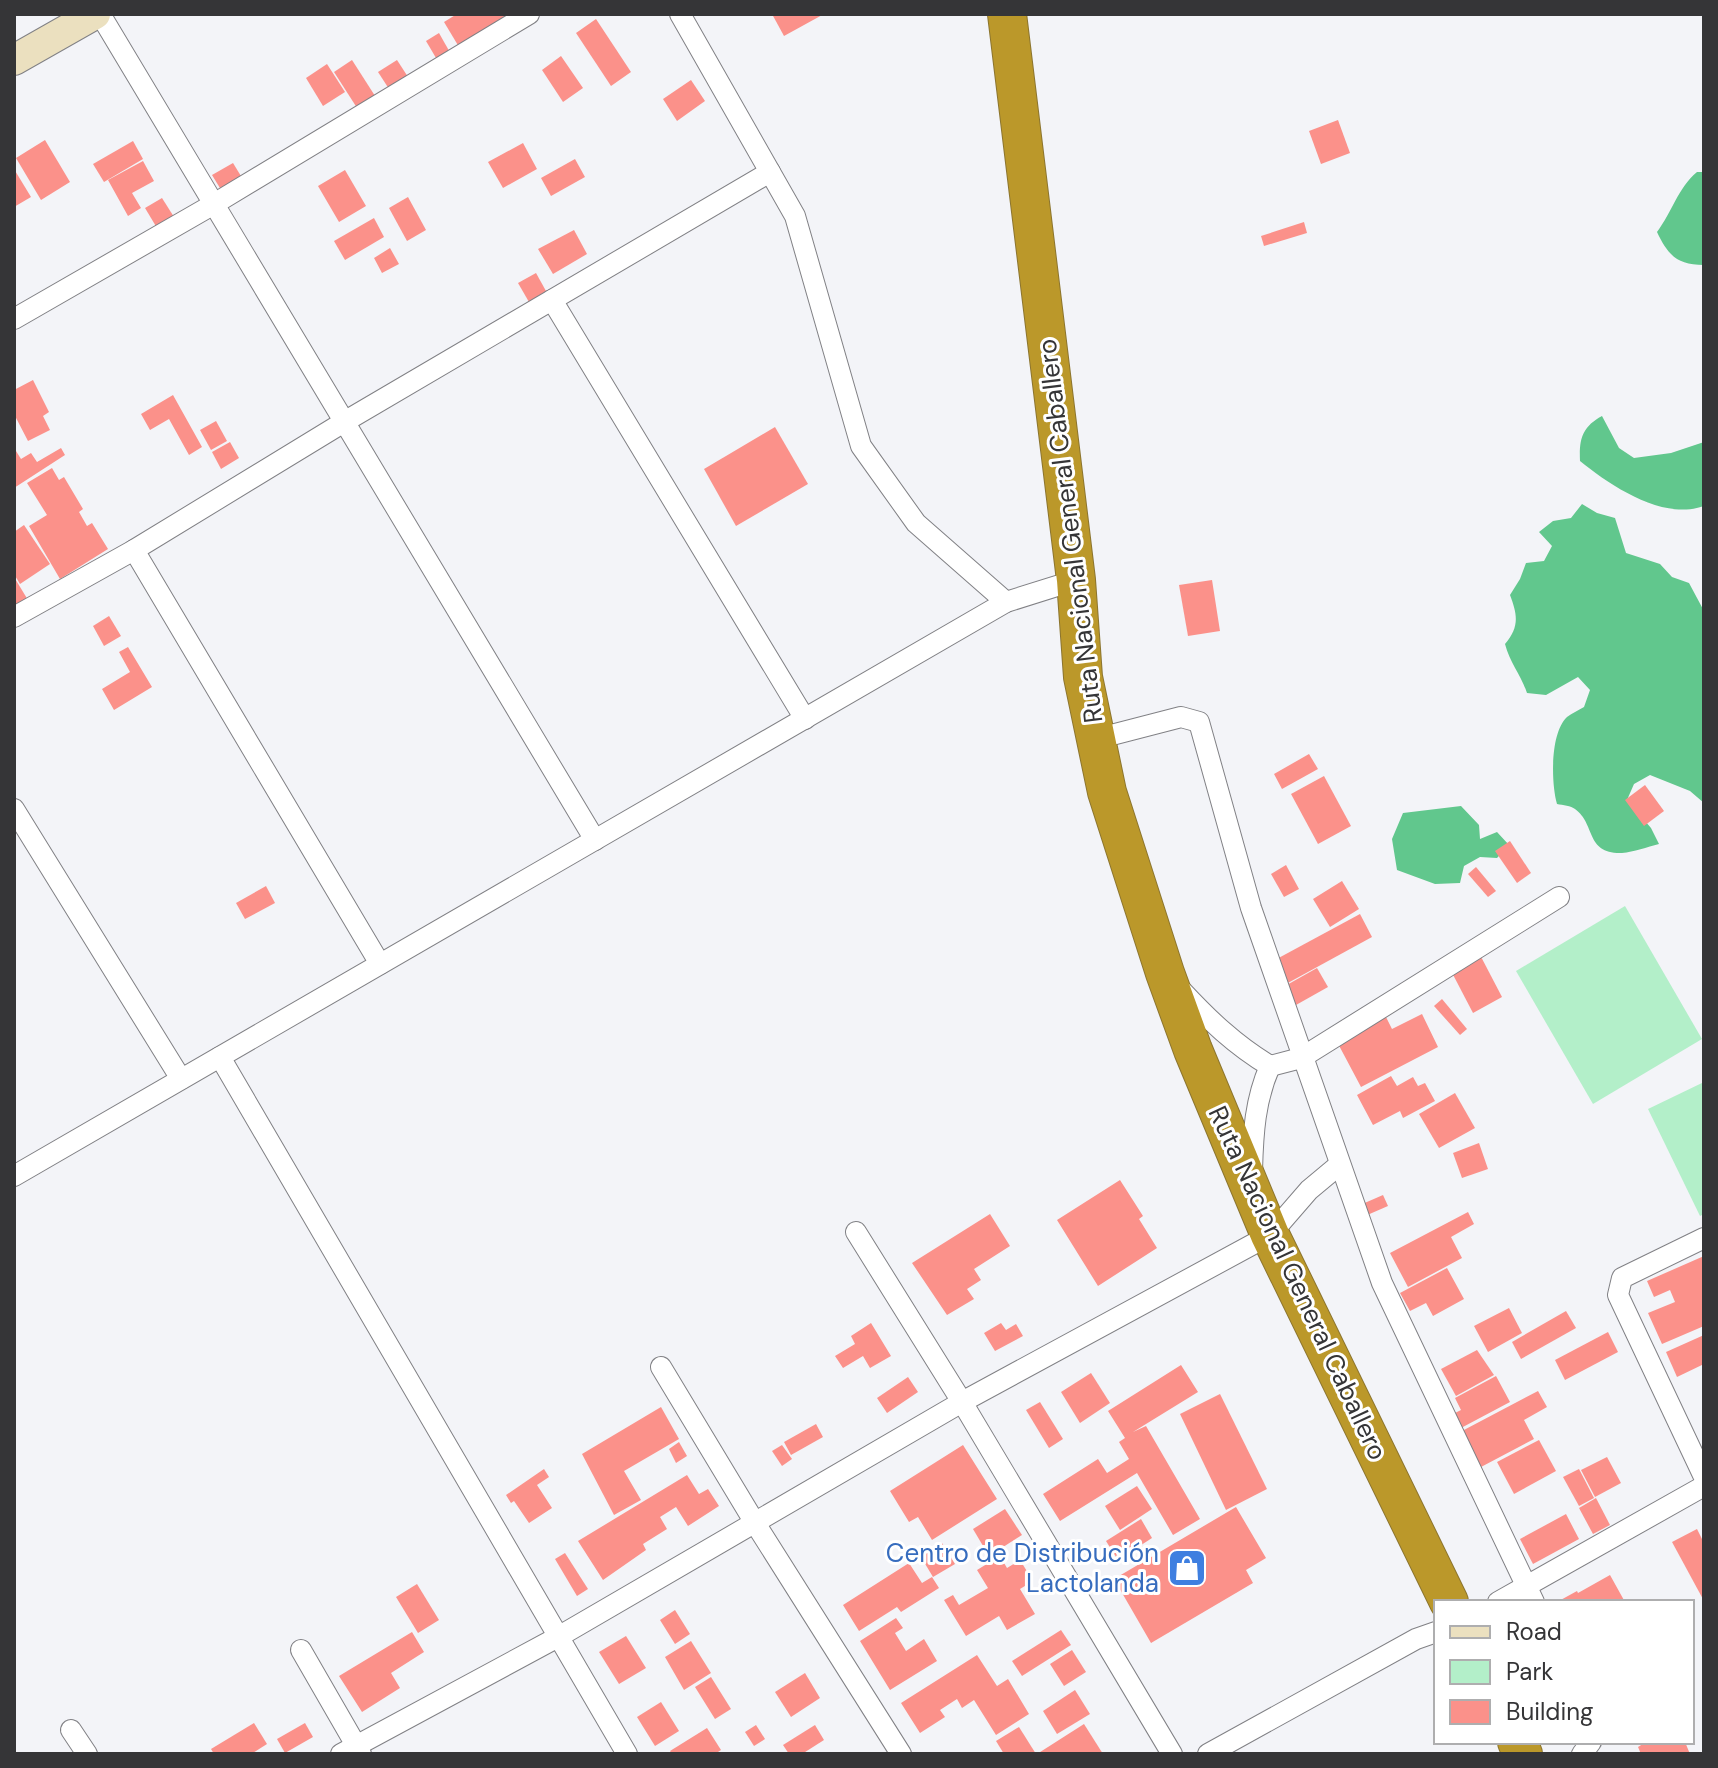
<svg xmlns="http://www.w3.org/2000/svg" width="1718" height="1768" viewBox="0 0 1718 1768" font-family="'DM Sans',sans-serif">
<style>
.green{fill:#b3efc9}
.forest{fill:#61c78d}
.building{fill:#fb918a}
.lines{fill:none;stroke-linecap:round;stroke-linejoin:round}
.street-casing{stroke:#818185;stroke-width:22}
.secondary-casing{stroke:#818185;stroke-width:32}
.highway-casing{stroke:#8c752f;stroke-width:40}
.street{stroke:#fff;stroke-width:20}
.secondary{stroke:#ebe0bf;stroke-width:30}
.highway{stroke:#bb982a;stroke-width:38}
.labels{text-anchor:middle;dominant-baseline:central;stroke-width:6;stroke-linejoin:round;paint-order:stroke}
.street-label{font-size:26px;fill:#353537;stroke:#fff}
.shop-label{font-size:26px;fill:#366cbe;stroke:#fff;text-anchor:end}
</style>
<rect width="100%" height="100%" fill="#f3f4f8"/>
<g class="green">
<polygon points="1625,906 1702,1039 1593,1104 1516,971"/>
<polygon points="1704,1082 1704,1214 1700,1216 1648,1109"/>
</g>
<g class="forest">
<path d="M1697,172H1704V265C1677,265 1668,255 1657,232C1672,212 1678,188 1697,172Z"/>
<path d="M1602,416L1619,448L1634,458L1671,453L1704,442V506C1663,521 1611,486 1580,461C1579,439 1582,427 1602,416Z"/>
<path d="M1582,504L1597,513L1615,518L1626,553L1660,564L1672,577L1689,583L1704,611V803L1690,791L1650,775L1634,784L1627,800L1651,828L1659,844C1647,847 1634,852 1622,853C1585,854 1596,824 1575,809C1571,806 1563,805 1557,804C1551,783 1550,733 1567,717C1572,713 1579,710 1584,707L1590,690L1578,677L1546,695L1527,693C1521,675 1510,663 1505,644C1519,627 1518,616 1510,595L1520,579L1526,563L1544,561L1552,546L1539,532L1553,521L1571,518Z"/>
<polygon points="1461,806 1479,825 1480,839 1497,832 1509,845 1497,858 1480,857 1464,866 1460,883 1435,884 1397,870 1392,839 1403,813"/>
</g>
<g class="building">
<polygon points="457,14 518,14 459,47 444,22"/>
<polygon points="772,14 824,14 784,36"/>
<polygon points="596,19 631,72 611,86 576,33"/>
<polygon points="439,33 452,56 439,63 426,41"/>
<polygon points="561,56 583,88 563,102 542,70"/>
<polygon points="352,60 377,99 359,111 334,72"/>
<polygon points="397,60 410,80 391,92 378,72"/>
<polygon points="327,64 345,92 323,106 306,78"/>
<polygon points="691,80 705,101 677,121 663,99"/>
<polygon points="1338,120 1350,153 1321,164 1309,131"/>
<polygon points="45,140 70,182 41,200 16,158"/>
<polygon points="133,141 143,159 104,182 93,164"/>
<polygon points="523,143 537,169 503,188 488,162"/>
<polygon points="575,159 585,177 551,196 541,178"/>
<polygon points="143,161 154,181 132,193 141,208 128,216 108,180"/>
<polygon points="233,163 244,181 223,193 212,175"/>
<polygon points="14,169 31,197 14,207"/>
<polygon points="345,170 366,206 339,222 318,186"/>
<polygon points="408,197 426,230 407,241 389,208"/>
<polygon points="162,198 174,217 157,228 145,208"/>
<polygon points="374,218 384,237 345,260 334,241"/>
<polygon points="1304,222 1307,233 1264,246 1261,236"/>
<polygon points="574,230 587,254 553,274 538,249"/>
<polygon points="390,248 399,264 382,273 374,258"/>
<polygon points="536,273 546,291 529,302 518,283"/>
<polygon points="33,380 49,412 43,416 50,430 28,441 14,414 14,390"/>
<polygon points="173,395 202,447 189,455 169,419 150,430 141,414"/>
<polygon points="216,421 227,441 211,450 200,430"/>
<polygon points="775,427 808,484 736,526 704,469"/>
<polygon points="230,442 239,458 221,469 212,452"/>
<polygon points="61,448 65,455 14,488 14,452 16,451 21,459 31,453 37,462"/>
<polygon points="52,468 59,480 64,477 83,509 79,512 87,526 92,523 108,549 60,579 29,526 47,515 27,483"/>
<polygon points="24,525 50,564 20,584 14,574 14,532"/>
<polygon points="14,577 31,605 14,615"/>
<polygon points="1212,580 1220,631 1188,636 1179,585"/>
<polygon points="109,616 121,636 104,646 93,626"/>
<polygon points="128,647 152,687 114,710 102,689 130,672 119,652"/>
<polygon points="1309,754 1318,769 1282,789 1274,774"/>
<polygon points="1324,776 1351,826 1318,844 1291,794"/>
<polygon points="1645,785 1664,811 1644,826 1625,800"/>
<polygon points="1510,841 1531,873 1517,883 1495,851"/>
<polygon points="1286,865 1299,889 1284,897 1271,874"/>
<polygon points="1476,867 1496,891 1488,897 1468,874"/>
<polygon points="1342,881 1359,909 1330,927 1313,899"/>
<polygon points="266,886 275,903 245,919 236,903"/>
<polygon points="1360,914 1372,937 1286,984 1273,961"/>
<polygon points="1478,951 1502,997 1473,1013 1449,967"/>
<polygon points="1317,968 1328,987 1296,1005 1285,986"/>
<polygon points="1442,999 1467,1029 1460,1035 1434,1006"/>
<polygon points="1384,1013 1392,1029 1422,1014 1438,1047 1361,1087 1335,1038"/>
<polygon points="1391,1076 1397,1086 1413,1077 1418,1086 1425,1083 1435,1101 1403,1118 1400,1111 1373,1125 1357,1095"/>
<polygon points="1455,1093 1475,1128 1439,1148 1419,1114"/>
<polygon points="1479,1143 1488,1169 1462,1178 1453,1153"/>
<polygon points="1120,1180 1143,1216 1139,1219 1157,1248 1098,1286 1057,1220"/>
<polygon points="1383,1195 1388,1206 1365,1216 1360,1205"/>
<polygon points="1468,1212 1474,1224 1451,1237 1462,1258 1408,1287 1390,1253"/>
<polygon points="990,1214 1010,1246 974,1269 981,1280 967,1289 974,1299 947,1315 912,1263"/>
<polygon points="1704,1256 1704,1326 1662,1344 1648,1313 1675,1302 1670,1290 1654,1297 1647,1281"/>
<polygon points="1447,1268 1464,1299 1433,1316 1426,1303 1410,1311 1400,1293"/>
<polygon points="1509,1308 1522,1333 1488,1352 1474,1326"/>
<polygon points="1566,1311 1576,1328 1521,1359 1512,1342"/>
<polygon points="871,1323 891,1356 870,1368 863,1356 843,1368 835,1356 855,1344 851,1336"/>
<polygon points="1001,1323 1006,1330 1016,1324 1023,1336 995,1351 984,1333"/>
<polygon points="1608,1332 1618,1352 1565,1380 1555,1360"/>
<polygon points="1704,1335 1704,1364 1677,1377 1666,1352"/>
<polygon points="1477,1350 1494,1375 1456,1396 1441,1369"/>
<polygon points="1181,1365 1198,1392 1133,1432 1146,1426 1200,1519 1173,1535 1137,1473 1060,1521 1043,1494 1098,1459 1107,1473 1129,1459 1119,1442 1125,1438 1108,1411"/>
<polygon points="1091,1373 1110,1403 1080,1423 1061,1392"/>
<polygon points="1496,1376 1510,1402 1461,1428 1453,1414 1461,1410 1455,1398"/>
<polygon points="908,1377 918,1392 887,1413 877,1398"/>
<polygon points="1538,1391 1547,1407 1524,1420 1534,1439 1481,1467 1462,1431"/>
<polygon points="1220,1394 1267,1489 1226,1510 1180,1414"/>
<polygon points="1040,1402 1063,1439 1049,1448 1026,1410"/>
<polygon points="661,1407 679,1439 624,1471 641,1500 614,1515 582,1454"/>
<polygon points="816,1424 823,1437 791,1455 784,1442"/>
<polygon points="1539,1440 1556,1471 1514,1494 1497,1462"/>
<polygon points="679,1442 687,1456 676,1463 669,1449"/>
<polygon points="782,1445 792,1459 782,1466 772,1451"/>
<polygon points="963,1445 997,1499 932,1540 918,1517 909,1522 890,1491"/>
<polygon points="1607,1457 1621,1483 1595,1497 1581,1470"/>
<polygon points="544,1469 549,1477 537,1485 552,1508 529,1523 514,1501 511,1503 506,1495"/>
<polygon points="1579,1469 1594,1498 1579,1506 1563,1477"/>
<polygon points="687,1475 699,1494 708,1489 719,1506 688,1526 676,1507 660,1517 667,1529 643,1544 646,1550 603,1580 578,1541"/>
<polygon points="1137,1486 1152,1509 1120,1530 1105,1506"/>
<polygon points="1596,1498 1610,1525 1593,1534 1579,1508"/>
<polygon points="1236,1507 1266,1558 1246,1570 1253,1583 1151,1643 1114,1579"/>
<polygon points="1005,1509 1022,1535 989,1556 973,1529"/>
<polygon points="1566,1514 1579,1539 1533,1564 1520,1539"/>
<polygon points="1141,1519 1152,1538 1118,1560 1106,1541"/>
<polygon points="1697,1529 1704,1543 1704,1601 1672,1542"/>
<polygon points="942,1543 955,1564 933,1577 921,1557"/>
<polygon points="565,1553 588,1589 577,1596 555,1559"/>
<polygon points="1000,1556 1007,1568 1020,1560 1033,1581 1020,1589 1035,1614 1007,1630 999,1616 966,1636 944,1600 953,1595 959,1605 988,1588 977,1570"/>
<polygon points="909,1563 922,1583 932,1577 939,1588 901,1612 897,1607 859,1631 843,1605"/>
<polygon points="1610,1575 1625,1602 1557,1602 1577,1591 1578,1593"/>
<polygon points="417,1584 439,1620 418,1633 396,1597"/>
<polygon points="675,1610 690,1634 675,1644 660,1620"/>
<polygon points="896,1618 903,1628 895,1633 906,1651 924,1639 937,1661 890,1690 860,1641"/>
<polygon points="1061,1630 1071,1645 1022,1676 1012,1661"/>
<polygon points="412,1632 424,1652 391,1673 400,1688 362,1712 339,1676"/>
<polygon points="626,1636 646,1668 619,1684 599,1652"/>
<polygon points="691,1641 711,1673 684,1690 665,1657"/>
<polygon points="1072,1650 1086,1672 1064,1686 1050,1664"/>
<polygon points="977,1655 997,1686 1008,1679 1029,1714 996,1735 974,1700 962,1708 957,1699 940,1710 945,1717 920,1733 901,1703"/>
<polygon points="805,1673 820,1698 791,1717 775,1692"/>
<polygon points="711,1677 731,1709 715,1719 695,1687"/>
<polygon points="1075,1690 1090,1714 1057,1734 1043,1711"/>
<polygon points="661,1702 679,1731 655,1746 637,1717"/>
<polygon points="254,1723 267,1744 251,1754 214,1754 211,1749"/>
<polygon points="305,1723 313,1737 285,1753 277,1739"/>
<polygon points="1084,1724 1103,1754 1037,1754"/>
<polygon points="756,1725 765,1739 754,1746 745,1732"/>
<polygon points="815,1725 824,1740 802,1754 789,1754 783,1745"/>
<polygon points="1019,1727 1036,1754 1004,1754 996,1741"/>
<polygon points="707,1728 721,1750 715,1754 672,1754 670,1751"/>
<polygon points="1646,1742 1685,1742 1690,1754 1641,1754 1638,1747"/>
</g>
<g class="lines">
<g class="street-casing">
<g id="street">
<polyline points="100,14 595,840"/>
<polyline points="680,14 795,216 861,446 916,523 1006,602"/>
<polyline points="552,300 805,719"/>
<polyline points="14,319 214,204 529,14"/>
<polyline points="134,550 380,964"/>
<polyline points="14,617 134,550 344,422 770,172"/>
<polyline points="1096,739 1181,717 1199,722 1251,908 1382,1283 1534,1602"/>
<polyline points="14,809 181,1079"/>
<path d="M1181,990C1209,1020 1235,1045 1270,1066L1301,1058L1559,897"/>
<polyline points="220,1057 627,1754"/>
<path d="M1252,1171C1253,1133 1255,1100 1270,1066"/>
<polyline points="14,1176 1006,602 1076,580"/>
<polyline points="856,1232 962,1402 1172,1754"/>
<polyline points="1704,1238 1622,1278 1618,1295 1704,1477"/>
<polyline points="661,1367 755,1523 901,1754"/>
<polyline points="1498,1602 1704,1486"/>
<polyline points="301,1650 361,1754"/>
<polyline points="71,1730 87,1754"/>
<polyline points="341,1754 558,1637 962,1402 1270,1235 1309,1190 1339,1165"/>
<polyline points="1208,1754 1416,1639 1436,1632"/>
<polyline points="1582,1754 1591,1742"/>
</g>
</g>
<g class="secondary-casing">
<polyline id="secondary" points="14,60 95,14"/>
</g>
<g class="highway-casing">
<g id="highway">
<polyline points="1007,14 1076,580 1083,677 1107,792 1165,973 1193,1050 1270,1235 1449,1602"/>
<polyline points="1517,1742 1523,1754"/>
</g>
</g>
<use href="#street" class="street"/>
<use href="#secondary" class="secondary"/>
<use href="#highway" class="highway"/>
</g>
<defs>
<g id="shop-square" transform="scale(2)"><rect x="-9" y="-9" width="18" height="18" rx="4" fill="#3f7fe0" stroke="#fff"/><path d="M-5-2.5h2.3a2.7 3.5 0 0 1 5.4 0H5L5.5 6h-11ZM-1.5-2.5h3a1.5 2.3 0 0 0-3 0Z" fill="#fff"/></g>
</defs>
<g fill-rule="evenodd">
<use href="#shop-square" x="1187" y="1568"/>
</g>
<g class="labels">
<g class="street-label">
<text transform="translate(1070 531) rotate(-97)">Ruta Nacional General Caballero</text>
<text transform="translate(1298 1283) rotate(65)">Ruta Nacional General Caballero</text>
</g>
<g class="shop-label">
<text x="1159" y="1553">Centro de Distribución<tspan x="1159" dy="30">Lactolanda</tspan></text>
</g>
</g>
<rect width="1718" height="1768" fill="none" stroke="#353537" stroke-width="32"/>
<rect x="1434" y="1600" width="260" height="144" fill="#ffffff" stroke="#aeaeaf" stroke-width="2"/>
<rect x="1450" y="1626" width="40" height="12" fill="#ebe0bf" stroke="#aeaeaf" stroke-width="2"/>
<text x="1506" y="1640" font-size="24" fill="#353537">Road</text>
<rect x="1450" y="1660" width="40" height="24" fill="#b3efc9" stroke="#aeaeaf" stroke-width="2"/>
<text x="1506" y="1680" font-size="24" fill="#353537">Park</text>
<rect x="1450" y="1700" width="40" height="24" fill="#fb918a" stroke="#aeaeaf" stroke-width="2"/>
<text x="1506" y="1720" font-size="24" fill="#353537">Building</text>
</svg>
